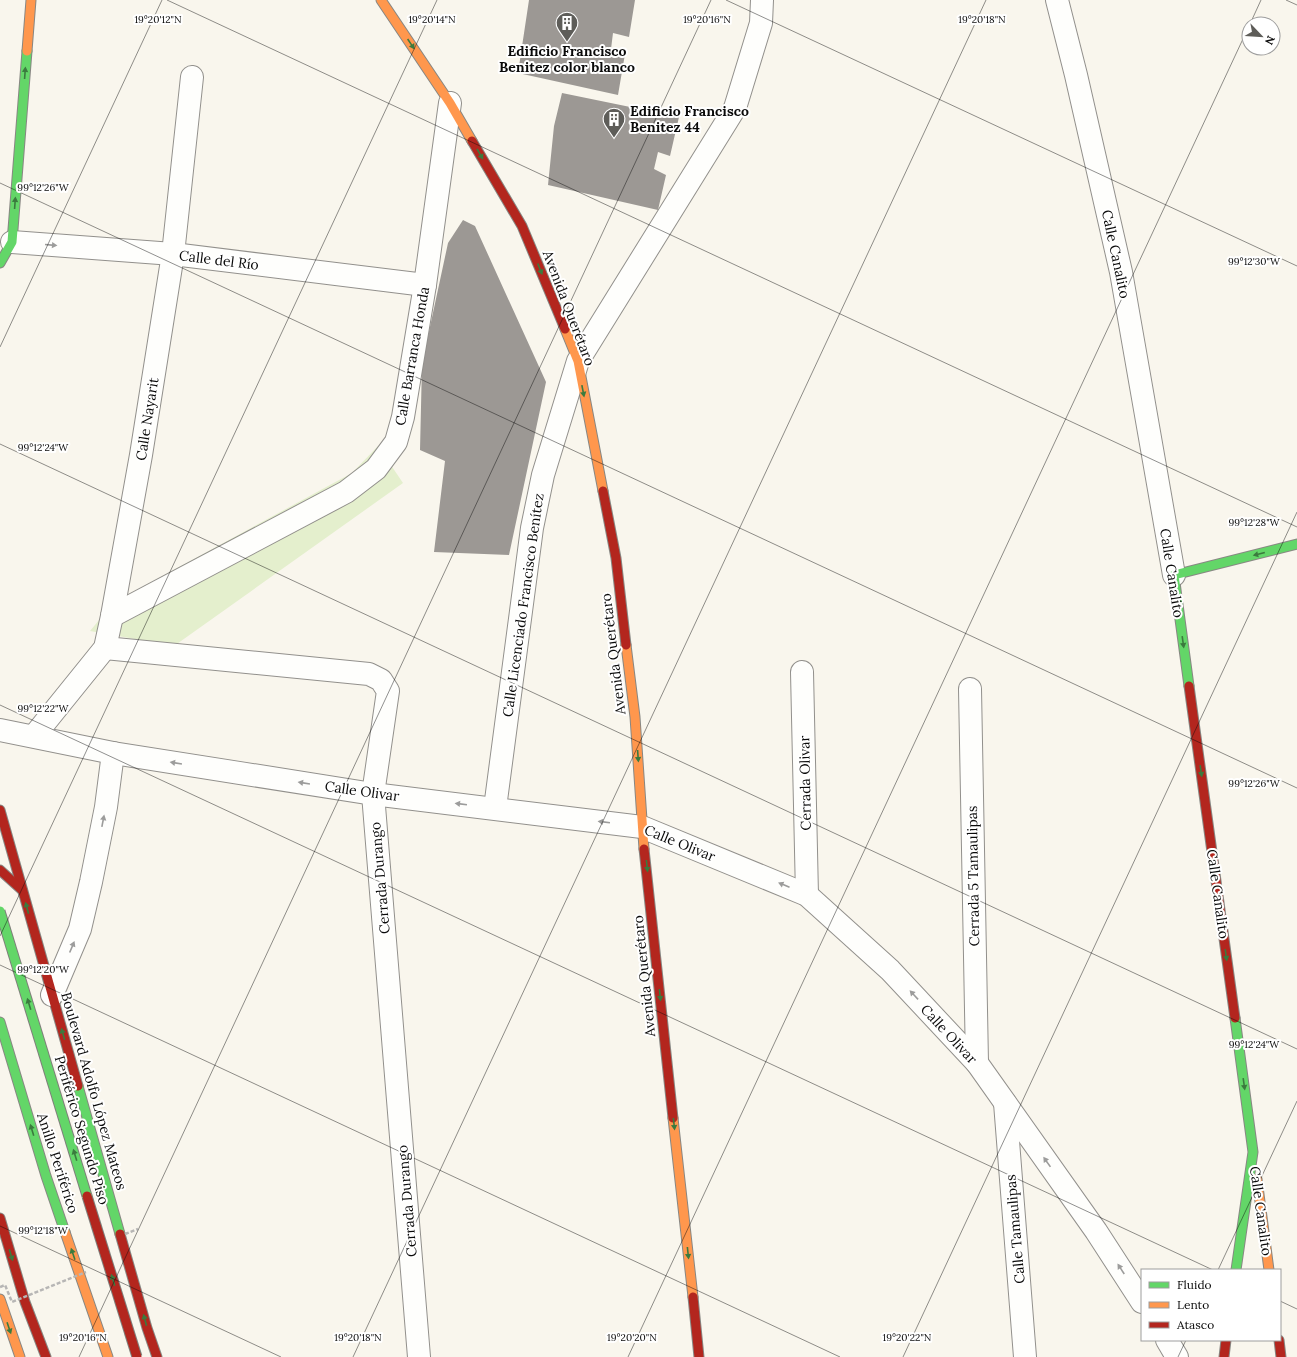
<svg xmlns="http://www.w3.org/2000/svg" width="1297" height="1357" viewBox="0 0 1297 1357" font-family="Lora,serif">
<style>
.green{fill:#e4efcd}
.building{fill:#9c9894}
.lines{fill:none;stroke-linecap:round;stroke-linejoin:round}
.street-casing{stroke:#92908c;stroke-width:24}
.fast-casing{stroke:#888783;stroke-width:11}
.slow-casing{stroke:#888783;stroke-width:11}
.jam-casing{stroke:#888783;stroke-width:11}
.street{stroke:#fefefc;stroke-width:22}
.fast{stroke:#63d668;stroke-width:9}
.slow{stroke:#ff974d;stroke-width:9}
.jam{stroke:#b3261e;stroke-width:9}
.fast-bridge-casing{stroke:#7f7e7a;stroke-width:11;stroke-linecap:butt}
.jam-bridge-casing{stroke:#7f7e7a;stroke-width:11;stroke-linecap:butt}
.path-bridge{stroke:#b7b6b5;stroke-width:2.5;stroke-dasharray:4 2;stroke-linecap:butt}
.fast-bridge{stroke:#63d668;stroke-width:9}
.jam-bridge{stroke:#b3261e;stroke-width:9}
.oneway{fill:#3b7a3e}
.oneway2{fill:#9c9c9b}
.ticks{fill:none;stroke:#0a0a0a;stroke-width:1;stroke-opacity:0.45}
.labels{text-anchor:middle;dominant-baseline:central;stroke-width:4;stroke-linejoin:round;paint-order:stroke}
.poi-label{font-size:14px;font-weight:bold;fill:#0a0a0a;stroke:#fff}
.street-label{font-size:14px;fill:#0a0a0a;stroke:#fff}
.ticks-label{font-size:10px;text-anchor:middle;fill:#0a0a0a;stroke:#fff;stroke-width:4;stroke-linejoin:round;paint-order:stroke}
</style>
<rect width="100%" height="100%" fill="#f9f6ed"/>
<polygon class="green" points="378,446 403,483 174,646 90,631 113,603 352,473"/>
<g class="building">
<polygon points="529,0 635,0 629,37 613,33 611,49 625,54 618,95 518,73"/>
<polygon points="562,93 679,117 670,156 658,152 654,169 666,175 658,210 548,185 554,126"/>
<polygon points="463,220 475,226 546,382 509,555 434,552 445,461 420,450 422,364 448,243"/>
</g>
<g class="lines">
<g class="street-casing">
<g id="street">
<polyline points="1057,0 1076,75 1121,272 1174,575"/>
<polyline points="12,242 173,254 425,285"/>
<polyline points="112,616 346,492 376,469 396,442 403,417 425,285 450,103"/>
<polyline points="105,648 369,674 381,680 388,691 373,794 419,1357"/>
<polyline points="802,672 807,895"/>
<polyline points="970,689 977,1063"/>
<polyline points="0,730 113,753 373,794 642,827 807,895 890,970 977,1063 1096,1231 1142,1302"/>
<polyline points="34,736 105,648 112,616 141,455 173,254 192,77"/>
<polyline points="495,808 532,528 543,475 578,361 735,108 761,23 762,0"/>
<polyline points="52,995 80,929 91,882 106,807 113,753"/>
<polyline points="1005,1103 1025,1357"/>
<polyline points="1167,1340 1177,1357"/>
</g>
</g>
<g class="fast-casing">
<g id="fast">
<polyline points="0,263 12,242 27,51"/>
<polyline points="1189,686 1174,575 1297,544"/>
<polyline points="1235,1018 1253,1152 1236,1270"/>
<polyline points="0,1022 46,1176 65,1232"/>
<polyline points="78,1086 120,1234"/>
</g>
</g>
<g class="slow-casing">
<g id="slow">
<polyline points="381,0 450,103 472,141"/>
<polyline points="27,51 31,0"/>
<polyline points="565,329 578,361 603,491"/>
<polyline points="626,645 635,717 644,849"/>
<polyline points="673,1118 693,1297"/>
<polyline points="1257,1179 1269,1270"/>
<polyline points="65,1232 108,1357"/>
<polyline points="0,1299 20,1357"/>
</g>
</g>
<g class="jam-casing">
<g id="jam">
<polyline points="472,141 522,226 565,329"/>
<polyline points="603,491 616,558 626,645"/>
<polyline points="1189,686 1235,1018"/>
<polyline points="0,810 78,1086"/>
<polyline points="644,849 673,1118"/>
<polyline points="0,870 22,890"/>
<polyline points="0,1218 25,1302 46,1357"/>
<polyline points="120,1234 147,1328 157,1357"/>
<polyline points="693,1297 699,1357"/>
<polyline points="1279,1340 1281,1357"/>
<polyline points="1224,1357 1226,1340"/>
</g>
</g>
<use href="#street" class="street"/>
<use href="#fast" class="fast"/>
<use href="#slow" class="slow"/>
<use href="#jam" class="jam"/>
<g class="fast-bridge-casing">
<polyline id="fast-bridge" points="0,911 87,1196"/>
</g>
<g class="jam-bridge-casing">
<polyline id="jam-bridge" points="87,1196 137,1357"/>
</g>
<g class="path-bridge">
<polyline points="125,1234 138,1229"/>
<polyline points="0,1287 5,1285 12,1302 86,1272"/>
</g>
<use href="#fast-bridge" class="fast-bridge"/>
<use href="#jam-bridge" class="jam-bridge"/>
</g>
<defs><path id="oneway-solid" d="M-6-.8H1V-3.2L6.5 0L1 3.2V.8H-6Z"/></defs>
<g class="oneway">
<use href="#oneway-solid" transform="translate(411 44) rotate(56)"/>
<use href="#oneway-solid" transform="translate(25 73) rotate(-86)"/>
<use href="#oneway-solid" transform="translate(480 154) rotate(60)"/>
<use href="#oneway-solid" transform="translate(15 203) rotate(-86)"/>
<use href="#oneway-solid" transform="translate(540 269) rotate(68)"/>
<use href="#oneway-solid" transform="translate(583 391) rotate(79)"/>
<use href="#oneway-solid" transform="translate(1259 554) rotate(166)"/>
<use href="#oneway-solid" transform="translate(1183 642) rotate(82)"/>
<use href="#oneway-solid" transform="translate(638 756) rotate(86)"/>
<use href="#oneway-solid" transform="translate(1201 771) rotate(82)"/>
<use href="#oneway-solid" transform="translate(647 866) rotate(84)"/>
<use href="#oneway-solid" transform="translate(27 908) rotate(-105)"/>
<use href="#oneway-solid" transform="translate(1226 955) rotate(82)"/>
<use href="#oneway-solid" transform="translate(660 995) rotate(84)"/>
<use href="#oneway-solid" transform="translate(29 1004) rotate(-107)"/>
<use href="#oneway-solid" transform="translate(63 1034) rotate(-106)"/>
<use href="#oneway-solid" transform="translate(1244 1084) rotate(82)"/>
<use href="#oneway-solid" transform="translate(674 1124) rotate(84)"/>
<use href="#oneway-solid" transform="translate(32 1130) rotate(-107)"/>
<use href="#oneway-solid" transform="translate(75 1155) rotate(-107)"/>
<use href="#oneway-solid" transform="translate(688 1253) rotate(84)"/>
<use href="#oneway-solid" transform="translate(73 1254) rotate(-109)"/>
<use href="#oneway-solid" transform="translate(11 1255) rotate(73)"/>
<use href="#oneway-solid" transform="translate(113 1280) rotate(-107)"/>
<use href="#oneway-solid" transform="translate(145 1320) rotate(-105)"/>
<use href="#oneway-solid" transform="translate(9 1328) rotate(71)"/>
</g>
<g class="oneway2">
<use href="#oneway-solid" transform="translate(51 245) rotate(5)"/>
<use href="#oneway-solid" transform="translate(176 763) rotate(-171)"/>
<use href="#oneway-solid" transform="translate(304 783) rotate(-171)"/>
<use href="#oneway-solid" transform="translate(461 804) rotate(-173)"/>
<use href="#oneway-solid" transform="translate(103 821) rotate(-79)"/>
<use href="#oneway-solid" transform="translate(604 822) rotate(-173)"/>
<use href="#oneway-solid" transform="translate(784 885) rotate(-157)"/>
<use href="#oneway-solid" transform="translate(72 947) rotate(-67)"/>
<use href="#oneway-solid" transform="translate(914 995) rotate(-133)"/>
<use href="#oneway-solid" transform="translate(1047 1162) rotate(-125)"/>
<use href="#oneway-solid" transform="translate(1121 1269) rotate(-123)"/>
</g>
<path class="ticks" d="M167,0L1297,527M726,0L1297,266M1286,0L1297,5M1250,24L1261,0M0,183L1297,788M0,347L162,0M0,444L1297,1049M0,705L1213,1270M0,936L437,0M0,965L840,1357M0,1226L281,1357M1218,1270L1297,1101M1280,1301L1297,1309M79,1357L711,0M353,1357L986,0M628,1357L1249,26M903,1357L1297,512M1178,1357L1186,1340"/>
<defs>
<g id="building-pin" transform="scale(1.15)"><path d="M0 17L-7.5 6A9.5 9.5 0 1 1 7.5 6Z" fill="#5e5d59" stroke="#fff"/><path d="M-4-6H4V6H1V3H-1V6H-4ZM-2.5-4.3h1.7v1.8h-1.7ZM.8-4.3h1.7v1.8H.8ZM-2.5-1h1.7V.8h-1.7ZM.8-1h1.7V.8H.8Z" fill="#fff"/></g>
</defs>
<g fill-rule="evenodd">
<use href="#building-pin" x="567" y="23"/>
<use href="#building-pin" x="614" y="119"/>
</g>
<g class="labels">
<g class="poi-label">
<text x="567" y="51">Edificio Francisco<tspan x="567" dy="16">Benitez color blanco</tspan></text>
<text x="630" y="111" text-anchor="start">Edificio Francisco<tspan x="630" dy="16">Benitez 44</tspan></text>
</g>
<g class="street-label">
<text transform="translate(1116 254) rotate(78)">Calle Canalito</text>
<text transform="translate(219 260) rotate(7)">Calle del Río</text>
<text transform="translate(569 308) rotate(69)">Avenida Querétaro</text>
<text transform="translate(412 356) rotate(-80)">Calle Barranca Honda</text>
<text transform="translate(147 419) rotate(-81)">Calle Nayarit</text>
<text transform="translate(1172 573) rotate(81)">Calle Canalito</text>
<text transform="translate(523 605) rotate(-82)">Calle Licenciado Francisco Benítez</text>
<text transform="translate(613 654) rotate(-97)">Avenida Querétaro</text>
<text transform="translate(805 783) rotate(-91)">Cerrada Olivar</text>
<text transform="translate(362 791) rotate(8)">Calle Olivar</text>
<text transform="translate(680 843) rotate(22)">Calle Olivar</text>
<text transform="translate(973 876) rotate(-91)">Cerrada 5 Tamaulipas</text>
<text transform="translate(380 878) rotate(-95)">Cerrada Durango</text>
<text transform="translate(1218 894) rotate(82)">Calle Canalito</text>
<text transform="translate(644 976) rotate(-96)">Avenida Querétaro</text>
<text transform="translate(949 1034) rotate(47)">Calle Olivar</text>
<text transform="translate(94 1091) rotate(74)">Boulevard Adolfo López Mateos</text>
<text transform="translate(82 1130) rotate(73)">Periférico Segundo Piso</text>
<text transform="translate(58 1163) rotate(72)">Anillo Periférico</text>
<text transform="translate(407 1201) rotate(-95)">Cerrada Durango</text>
<text transform="translate(1261 1211) rotate(82)">Calle Canalito</text>
<text transform="translate(1015 1229) rotate(-95)">Calle Tamaulipas</text>
</g>
</g>
<g class="ticks-label">
<text x="158" y="23">19°20'12"N</text>
<text x="432" y="23">19°20'14"N</text>
<text x="707" y="23">19°20'16"N</text>
<text x="982" y="23">19°20'18"N</text>
<text x="43" y="191">99°12'26"W</text>
<text x="1254" y="265">99°12'30"W</text>
<text x="43" y="451">99°12'24"W</text>
<text x="1254" y="526">99°12'28"W</text>
<text x="43" y="712">99°12'22"W</text>
<text x="1254" y="787">99°12'26"W</text>
<text x="43" y="973">99°12'20"W</text>
<text x="1254" y="1048">99°12'24"W</text>
<text x="43" y="1234">99°12'18"W</text>
<text x="83" y="1341">19°20'16"N</text>
<text x="358" y="1341">19°20'18"N</text>
<text x="632" y="1341">19°20'20"N</text>
<text x="907" y="1341">19°20'22"N</text>
</g>
<rect x="1141" y="1269" width="140" height="72" fill="#ffffff" stroke="#9d9d9d"/>
<rect x="1149" y="1282" width="20" height="6" fill="#63d668" stroke="#9d9d9d"/>
<text x="1177" y="1289" font-size="12" fill="#0a0a0a">Fluido</text>
<rect x="1149" y="1302" width="20" height="6" fill="#ff974d" stroke="#9d9d9d"/>
<text x="1177" y="1309" font-size="12" fill="#0a0a0a">Lento</text>
<rect x="1149" y="1322" width="20" height="6" fill="#b3261e" stroke="#9d9d9d"/>
<text x="1177" y="1329" font-size="12" fill="#0a0a0a">Atasco</text>
<g transform="translate(1261 36) rotate(115)"><circle r="19" fill="#ffffff" stroke="#9d9d9d"/>
<path d="M0-3L7 15L0 10L-7 15Z" fill="#5e5d59"/>
<text y="-6" font-size="11" font-weight="bold" text-anchor="middle" fill="#0a0a0a">N</text>
</g>
</svg>
